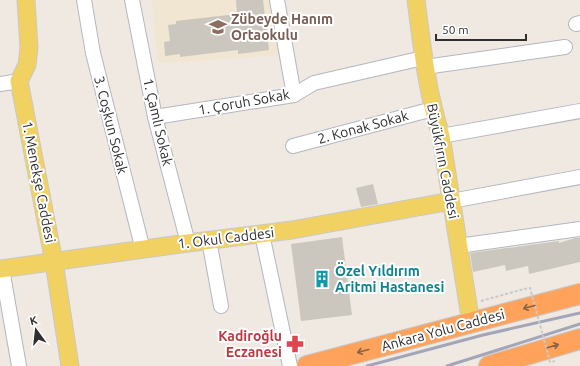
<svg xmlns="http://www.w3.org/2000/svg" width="580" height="366" viewBox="0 0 580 366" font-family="Ubuntu,sans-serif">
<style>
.education{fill:#f0e6d1}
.building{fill:#cbc7bf}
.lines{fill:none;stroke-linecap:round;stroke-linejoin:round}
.minor-casing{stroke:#b4b7c1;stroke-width:16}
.major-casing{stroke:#c9c9c9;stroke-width:19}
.highway-casing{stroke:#c9c9c9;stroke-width:22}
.path{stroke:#c9c9c9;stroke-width:2;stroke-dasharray:3 2;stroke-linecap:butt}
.minor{stroke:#fff;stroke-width:14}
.major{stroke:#f2d163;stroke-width:17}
.highway{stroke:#ffa35c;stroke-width:20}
.rail{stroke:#a3a6b8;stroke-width:3}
.path-bridge{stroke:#c9c9c9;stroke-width:2;stroke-dasharray:3 2;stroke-linecap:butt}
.oneway{stroke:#8c6343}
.labels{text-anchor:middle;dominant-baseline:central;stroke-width:4;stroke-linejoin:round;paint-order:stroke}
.education-label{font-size:14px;font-weight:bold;fill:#785e54;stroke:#fff;text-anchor:start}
.street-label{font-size:14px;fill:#2e2e2e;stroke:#fff}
.culture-label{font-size:14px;font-weight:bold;fill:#0d838f;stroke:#fff;text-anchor:start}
.health-label{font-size:14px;font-weight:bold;fill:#be3a42;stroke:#fff;text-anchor:end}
</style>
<rect width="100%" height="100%" fill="#efe9e1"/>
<polygon class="education" points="152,0 275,0 287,55 158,63"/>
<g class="building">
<polygon points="236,0 263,0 269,50 238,54 238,50 180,57 180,54 165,56 164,42 170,41 168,25 176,24 176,21 237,14"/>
<polygon points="373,184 378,204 361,207 356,188"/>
<polygon points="342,237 352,315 301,321 291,244"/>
<polygon points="575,238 580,238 580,262 529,274 528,266 506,271 505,265 473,272 470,253 559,241 559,243"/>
</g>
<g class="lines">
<g class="minor-casing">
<g id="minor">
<polyline points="84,0 93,53 143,250"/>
<polyline points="132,0 155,117 188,243"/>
<polyline points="277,0 294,95"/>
<polyline points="576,24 580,23"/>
<polyline points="425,67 565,47"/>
<polyline points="0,84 19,81"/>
<polyline points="155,117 294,95 314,83 423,58"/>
<polyline points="441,136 580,111"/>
<polyline points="293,146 433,109"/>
<polyline points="451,201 580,177"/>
<polyline points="262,234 290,366"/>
<polyline points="209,240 221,306"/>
<polyline points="458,246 580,229"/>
<polyline points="2,269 19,366"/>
</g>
</g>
<g class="major-casing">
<g id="major">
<polyline points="26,0 29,48 27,65 19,81 54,262 70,366"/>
<path d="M416,0C422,46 427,92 441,136L471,323"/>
<polyline points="0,269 188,243 292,230 451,201"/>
</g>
</g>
<g class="highway-casing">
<g id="highway">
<polyline points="307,366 580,294"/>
<polyline points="489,366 580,339"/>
</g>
</g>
<polyline class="path" points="481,301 524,289"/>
<use href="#minor" class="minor"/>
<use href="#major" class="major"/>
<use href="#highway" class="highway"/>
<g class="rail">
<polyline points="367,366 483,335 580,313"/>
<polyline points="447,366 580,324"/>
</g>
<polyline class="path-bridge" points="524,289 530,288 550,362 556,361"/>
</g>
<defs><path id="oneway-shaft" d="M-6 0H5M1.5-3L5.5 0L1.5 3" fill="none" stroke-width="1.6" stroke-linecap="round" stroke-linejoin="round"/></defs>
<g class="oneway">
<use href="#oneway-shaft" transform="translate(529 307) rotate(165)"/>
<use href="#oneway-shaft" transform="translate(553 346) rotate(-16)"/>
<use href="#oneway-shaft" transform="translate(363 351) rotate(165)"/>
</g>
<defs>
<g id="school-bare" transform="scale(1.38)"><path d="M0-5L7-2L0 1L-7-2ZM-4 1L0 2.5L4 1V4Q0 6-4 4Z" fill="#8d6e63" stroke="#fff" stroke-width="2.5" paint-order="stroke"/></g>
<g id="building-bare" transform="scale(1.38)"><path d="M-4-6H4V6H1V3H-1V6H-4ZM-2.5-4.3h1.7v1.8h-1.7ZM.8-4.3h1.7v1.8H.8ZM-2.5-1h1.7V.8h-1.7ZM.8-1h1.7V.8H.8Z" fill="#0f9aa8" stroke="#fff" stroke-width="2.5" paint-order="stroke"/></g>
<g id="pharmacy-bare" transform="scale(1.38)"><path d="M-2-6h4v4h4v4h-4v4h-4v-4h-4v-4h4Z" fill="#e0444e" stroke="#fff" stroke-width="2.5" paint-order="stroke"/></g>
</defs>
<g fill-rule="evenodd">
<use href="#school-bare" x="218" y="27"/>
<use href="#building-bare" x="322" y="279"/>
<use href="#pharmacy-bare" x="295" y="344"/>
</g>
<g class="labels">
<g class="education-label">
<text x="231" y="19">Zübeyde Hanım<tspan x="231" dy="16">Ortaokulu</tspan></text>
</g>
<g class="street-label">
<text transform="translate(244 102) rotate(-10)">1. Çoruh Sokak</text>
<text transform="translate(158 122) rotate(77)">1. Çamlı Sokak</text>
<text transform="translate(111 125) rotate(76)">3. Coşkun Sokak</text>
<text transform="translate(363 127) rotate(-15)">2. Konak Sokak</text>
<text transform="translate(443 161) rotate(79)">Büyükfırın Caddesi</text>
<text transform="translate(39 182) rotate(79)">1. Menekşe Caddesi</text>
<text transform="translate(226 238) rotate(-7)">1. Okul Caddesi</text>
<text transform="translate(443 330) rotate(-15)">Ankara Yolu Caddesi</text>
</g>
<g class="culture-label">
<text x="335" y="271">Özel Yıldırım<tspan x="335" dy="16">Aritmi Hastanesi</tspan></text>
</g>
<g class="health-label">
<text x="282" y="336">Kadiroğlu<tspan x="282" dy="16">Eczanesi</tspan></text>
</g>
</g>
<g transform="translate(36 330) rotate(345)" stroke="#ffffff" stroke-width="3" paint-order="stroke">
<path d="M0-3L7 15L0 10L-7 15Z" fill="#2e2e2e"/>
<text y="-6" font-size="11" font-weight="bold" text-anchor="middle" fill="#2e2e2e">K</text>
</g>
<path d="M436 34v6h90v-6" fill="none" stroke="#2e2e2e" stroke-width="2"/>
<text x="442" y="34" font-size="12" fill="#2e2e2e" stroke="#ffffff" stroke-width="3" paint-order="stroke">50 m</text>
</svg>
